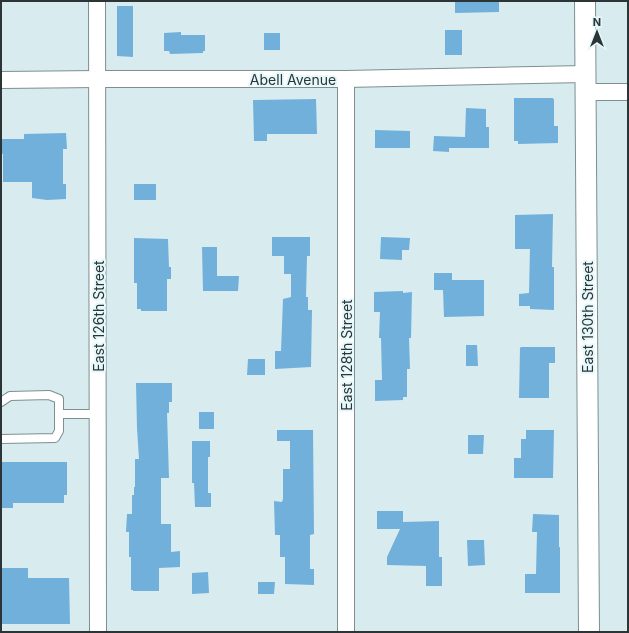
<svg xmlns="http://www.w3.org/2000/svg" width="629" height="633" viewBox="0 0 629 633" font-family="Inter,sans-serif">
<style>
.building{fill:#71b0db}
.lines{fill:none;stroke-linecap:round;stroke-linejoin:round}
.service-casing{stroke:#7d8f91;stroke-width:10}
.minor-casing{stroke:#7d8f91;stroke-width:18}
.tertiary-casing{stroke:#7d8f91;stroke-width:22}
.service{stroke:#fff;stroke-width:8}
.minor{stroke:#fff;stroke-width:16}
.tertiary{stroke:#fff;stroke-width:20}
.labels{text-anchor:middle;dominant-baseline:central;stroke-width:4;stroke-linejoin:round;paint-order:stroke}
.street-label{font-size:14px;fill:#2d3435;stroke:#e5f8fb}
</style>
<rect width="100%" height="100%" fill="#d8ebee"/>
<g class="building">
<polygon points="455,1 499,1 499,12 455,13"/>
<polygon points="117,6 133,6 133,57 117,56"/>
<rect x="445" y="30" width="17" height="25"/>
<polygon points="181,32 181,35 205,35 205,51 203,51 203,53 170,54 169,51 164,51 164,33"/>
<rect x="264" y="33" width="16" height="17"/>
<polygon points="514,98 553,98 554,100 554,126 558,126 558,143 518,144 518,141 514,141"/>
<polygon points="316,99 317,134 267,134 267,141 254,141 253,100"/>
<polygon points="466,108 486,109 486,127 489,127 489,148 449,148 449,152 433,151 434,136 465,137"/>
<polygon points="375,130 410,131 410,148 375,148"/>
<polygon points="66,133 67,149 63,149 63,184 66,184 66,199 47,200 32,198 32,182 3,182 3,154 1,154 1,139 24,139 24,134"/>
<rect x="134" y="184" width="22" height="16"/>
<polygon points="553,214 552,267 554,267 554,310 530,309 530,306 519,306 519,294 529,293 530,249 515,249 515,215"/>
<polygon points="272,237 310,237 310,256 307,256 306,297 308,297 308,310 312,310 311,367 275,369 275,351 281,351 283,299 291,297 291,274 284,274 284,256 272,256"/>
<polygon points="381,237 410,238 409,250 402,250 402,260 380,259"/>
<polygon points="134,238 168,239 169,267 171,267 171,279 167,279 167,311 141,311 141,309 137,309 137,283 134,283"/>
<polygon points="202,247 217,247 217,276 239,276 238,291 203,291"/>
<polygon points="434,273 452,273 452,280 484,280 484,316 444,317 443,290 434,290"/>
<polygon points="403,291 403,293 412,292 411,338 409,338 410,369 407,369 407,397 403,397 403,400 375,401 375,380 382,380 381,338 379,338 380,312 374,312 374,292"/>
<polygon points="466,345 477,345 478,366 466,366"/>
<polygon points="521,347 555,347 555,363 549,363 549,398 519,398 520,348"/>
<polygon points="248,359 265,359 265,375 247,375"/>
<polygon points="136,383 172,383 172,402 169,402 169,413 167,413 169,478 161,478 161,524 171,524 171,552 180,551 180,567 159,568 159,591 133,591 133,590 131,590 131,557 129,557 129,532 126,532 127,514 132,514 132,495 134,495 134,487 135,487 135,459 139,459 137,428"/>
<rect x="199" y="412" width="15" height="17"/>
<polygon points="277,430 313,430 314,534 310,535 310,569 314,569 314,585 285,584 285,557 280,557 280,535 275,535 274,501 282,502 283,499 283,469 290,469 290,441 277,441"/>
<polygon points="526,430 554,430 553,478 514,478 514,458 521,458 521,439 526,439"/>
<polygon points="468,435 484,435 483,454 468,454"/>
<polygon points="192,441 210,441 210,457 208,457 208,493 211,493 211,507 195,507 194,483 192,483"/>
<polygon points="1,462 67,462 67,495 64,495 64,503 13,503 13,508 1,508"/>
<polygon points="377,511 403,511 403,522 439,521 439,557 442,557 442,586 426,586 426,566 387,565 387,557 400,529 377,529"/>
<polygon points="533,514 559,515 559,547 560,547 560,593 525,593 525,574 536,574 537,532 532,532"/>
<polygon points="467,540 484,540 485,565 468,566"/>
<polygon points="1,568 28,568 28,578 69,578 70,624 1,624"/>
<polygon points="208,572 209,593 192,594 192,573"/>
<polygon points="258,582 275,582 274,594 258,594"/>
</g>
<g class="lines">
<g class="service-casing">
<g id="service">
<polyline points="1,402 10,396 49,395 59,399 59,431 55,438 1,439"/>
<polyline points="59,414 98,414"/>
</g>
</g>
<g class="minor-casing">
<g id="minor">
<polyline points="97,1 98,632"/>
<polyline points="346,79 346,632"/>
<polyline points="1,80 98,79 346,79 585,74"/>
<polyline points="585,92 628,92"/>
</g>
</g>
<g class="tertiary-casing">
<polyline id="tertiary" points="585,1 589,632"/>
</g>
<use href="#service" class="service"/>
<use href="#minor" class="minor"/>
<use href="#tertiary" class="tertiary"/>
</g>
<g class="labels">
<g class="street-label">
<text x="293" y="79">Abell Avenue</text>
<text transform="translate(98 316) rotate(-90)">East 126th Street</text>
<text transform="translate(587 317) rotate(-90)">East 130th Street</text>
<text transform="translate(346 355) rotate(-90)">East 128th Street</text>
</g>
</g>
<rect width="629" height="633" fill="none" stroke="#2d3435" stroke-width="4"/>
<g transform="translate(597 32)" stroke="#e5f8fb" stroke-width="3" paint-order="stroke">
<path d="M0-3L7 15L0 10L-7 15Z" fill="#2d3435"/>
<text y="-6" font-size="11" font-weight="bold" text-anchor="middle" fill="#2d3435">N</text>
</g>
</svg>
